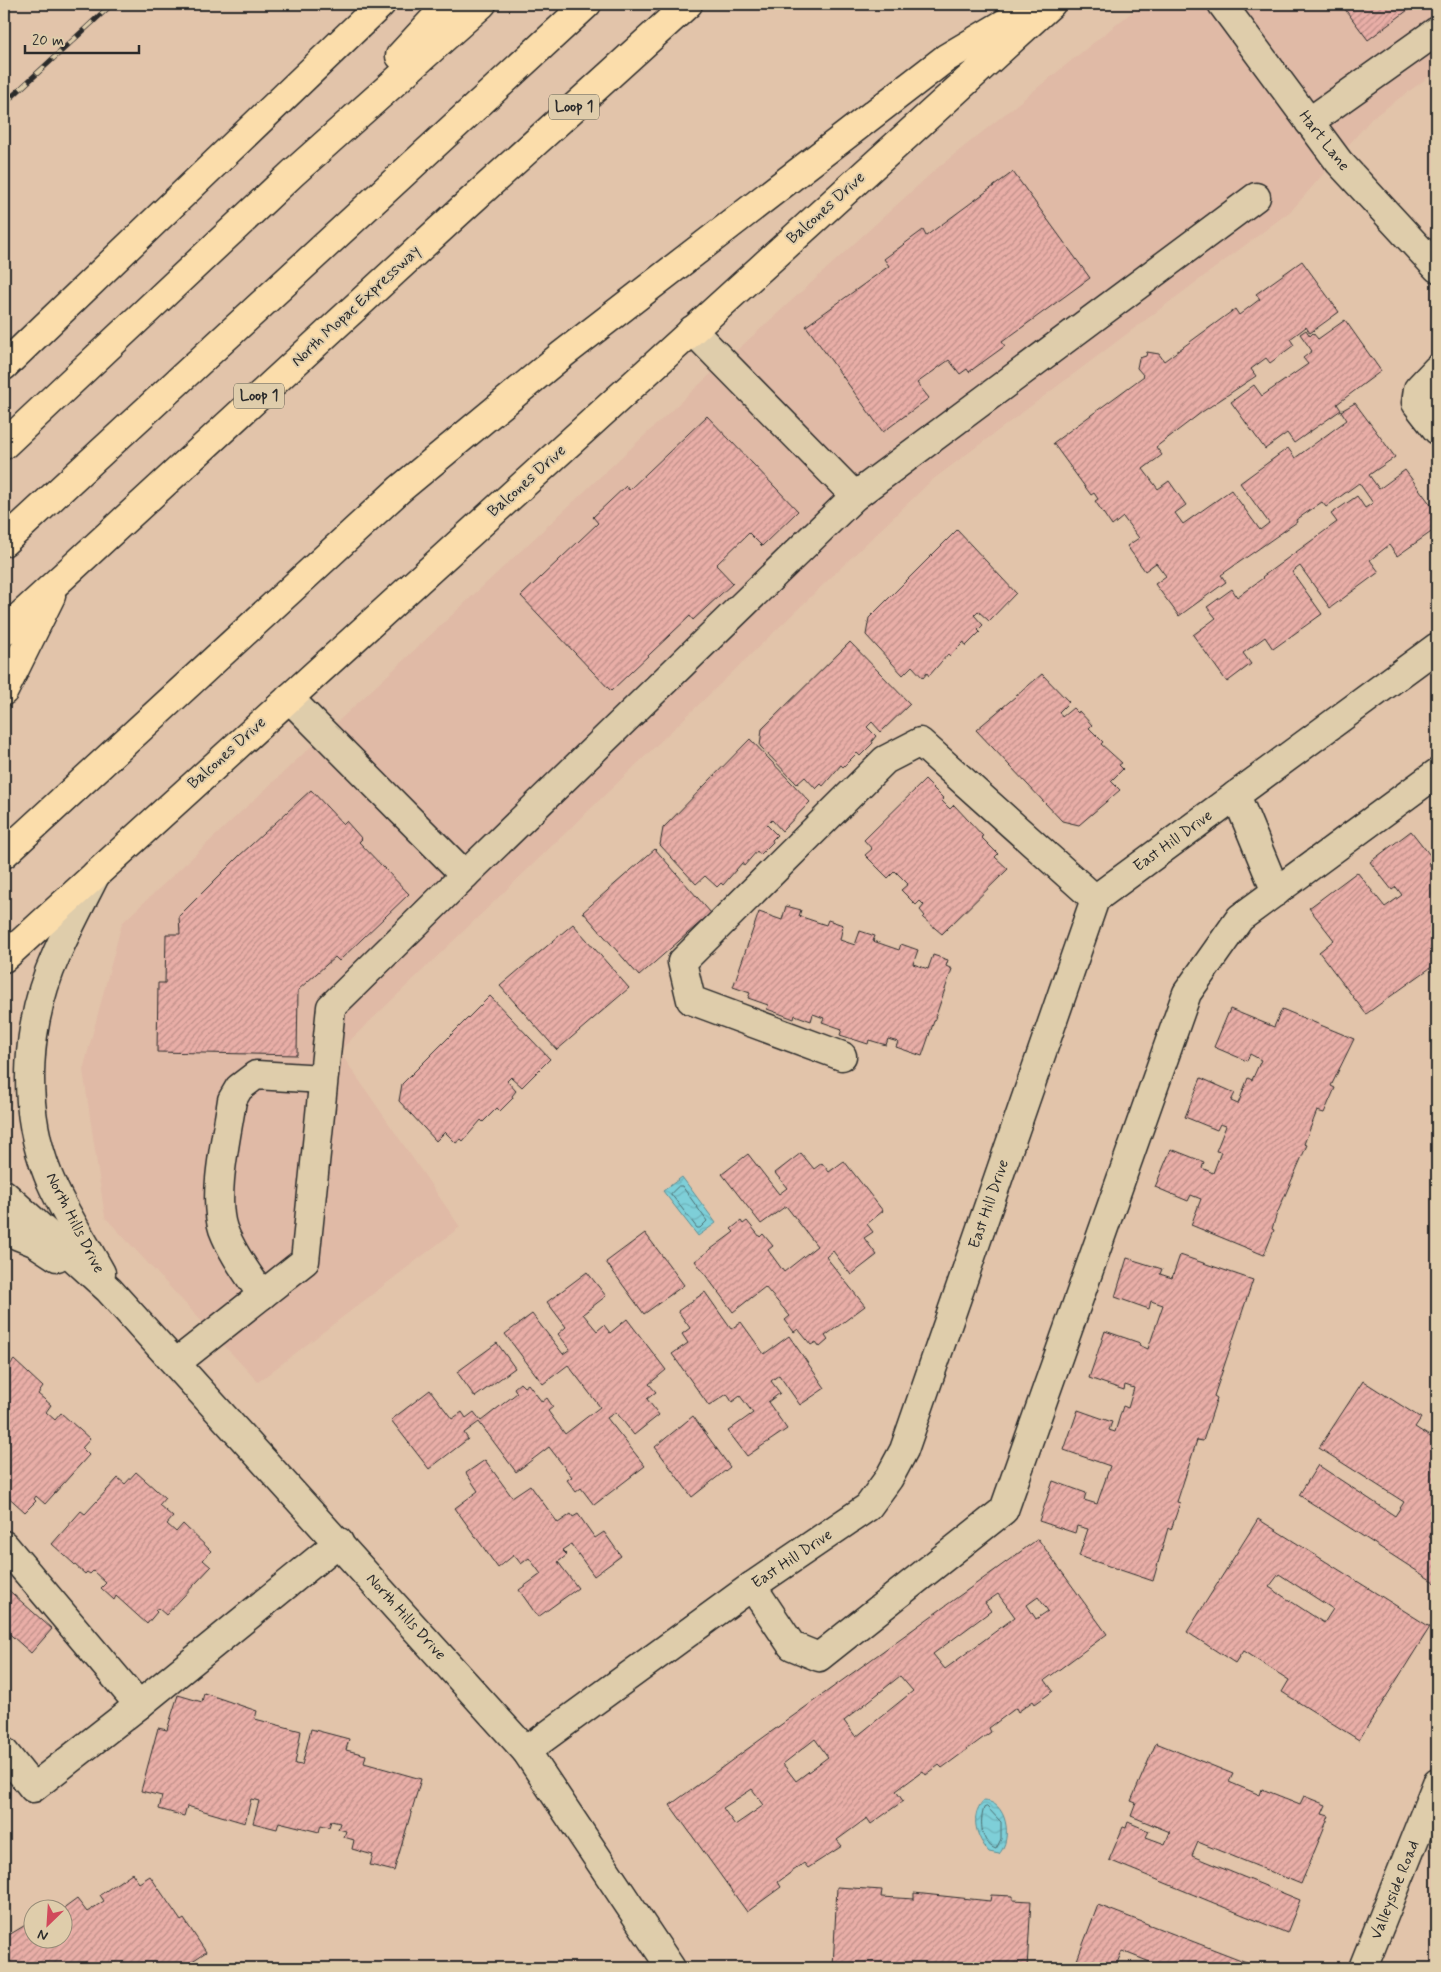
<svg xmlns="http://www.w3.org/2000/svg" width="1441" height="1972" viewBox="0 0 1441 1972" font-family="Mynerve,sans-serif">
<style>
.built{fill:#e0baa6}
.water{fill:url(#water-waves);stroke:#5d8d93}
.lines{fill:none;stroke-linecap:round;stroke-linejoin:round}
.shore{stroke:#4c6d70;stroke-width:1}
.building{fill:url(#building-hatch);stroke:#2b2b2b;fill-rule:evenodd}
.minor-casing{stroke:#2b2b2b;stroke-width:31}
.major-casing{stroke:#2b2b2b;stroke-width:31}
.highway-casing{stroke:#2b2b2b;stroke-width:31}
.minor{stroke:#dfcdab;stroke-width:28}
.major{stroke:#fbddab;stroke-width:28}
.highway{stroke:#fbddab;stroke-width:28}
.rail-casing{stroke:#2b2b2b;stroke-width:5.5}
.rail{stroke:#dfcdab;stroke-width:4;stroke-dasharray:11;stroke-linecap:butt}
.labels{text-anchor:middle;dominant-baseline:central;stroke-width:4;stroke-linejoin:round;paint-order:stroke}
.shield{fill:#dfcdab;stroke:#615c51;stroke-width:1}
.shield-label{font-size:15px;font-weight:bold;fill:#2b2b2b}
.street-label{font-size:16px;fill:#2b2b2b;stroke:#dfcdab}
</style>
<defs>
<pattern id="water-waves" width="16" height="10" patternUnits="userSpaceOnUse" patternTransform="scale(1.25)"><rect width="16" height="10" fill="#7ecfd8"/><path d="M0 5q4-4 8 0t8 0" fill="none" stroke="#6db2ba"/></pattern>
<pattern id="building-hatch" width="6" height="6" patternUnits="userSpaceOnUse" patternTransform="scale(1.25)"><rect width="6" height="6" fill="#e9aea7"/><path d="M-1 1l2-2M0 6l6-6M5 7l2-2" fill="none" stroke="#bd8e88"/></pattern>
</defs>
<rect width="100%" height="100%" fill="#e2c4aa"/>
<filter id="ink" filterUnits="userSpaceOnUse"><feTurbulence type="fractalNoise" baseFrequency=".02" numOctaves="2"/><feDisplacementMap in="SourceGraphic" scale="10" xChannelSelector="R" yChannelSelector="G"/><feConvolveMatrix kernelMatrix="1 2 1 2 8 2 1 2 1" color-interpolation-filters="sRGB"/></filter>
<g filter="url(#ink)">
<polygon class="built" points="1142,4 1437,4 1437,71 1372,118 1292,210 931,481 339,1051 460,1227 258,1382 105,1217 83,1070 122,923 690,393 935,170"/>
<g class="water">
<polygon points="682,1177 716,1223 698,1236 663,1191"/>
<path d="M983,1801C1007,1800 1013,1839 999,1854L989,1852C977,1838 969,1817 983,1801Z"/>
</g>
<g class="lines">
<g class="shore">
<polygon points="679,1186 682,1186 707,1221 700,1228 697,1228 671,1194"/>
<path d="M987,1807L1001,1822V1839L996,1849C981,1844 979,1821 984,1808Z"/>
</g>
</g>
<g class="building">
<polygon points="1341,4 1416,4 1368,40"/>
<polygon points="1013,172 1090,278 1002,342 1005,346 969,372 967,369 960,374 949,360 917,383 929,398 883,432 806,326 889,266 884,259 923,230 926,236"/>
<polygon points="1302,261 1339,312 1310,333 1306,327 1290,339 1294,345 1270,363 1266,358 1251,369 1256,376 1202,412 1156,447 1162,455 1143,469 1158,489 1169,481 1186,505 1175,513 1183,524 1231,490 1260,530 1269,523 1240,483 1288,448 1295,458 1347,420 1341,411 1355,403 1395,457 1369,475 1379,489 1405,470 1437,513 1437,528 1397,556 1389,545 1370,560 1379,572 1330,608 1300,566 1292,572 1322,614 1273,649 1265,637 1243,653 1251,664 1227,682 1193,635 1216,618 1207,607 1232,589 1237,597 1263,578 1262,577 1337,522 1331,514 1357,496 1365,508 1373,503 1359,483 1326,507 1322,502 1296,520 1297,522 1221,575 1226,582 1179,616 1155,584 1166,576 1156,563 1145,571 1127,546 1139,538 1123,517 1112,526 1095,501 1098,499 1094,493 1091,495 1053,443 1144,376 1137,368 1139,358 1146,356 1147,352 1159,354 1164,361 1235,309 1239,315 1260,299 1256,294"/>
<polygon points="1345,320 1381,371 1337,404 1341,410 1294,443 1287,433 1265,449 1231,402 1254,385 1262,396 1308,364 1303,358 1312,351 1300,334 1306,330 1310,336 1313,333 1318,339"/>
<polygon points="707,416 798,511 762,546 749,533 716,565 733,583 693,620 690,616 611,691 521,596 598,523 593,517 626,486 629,490"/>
<polygon points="957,530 1016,593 989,621 978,611 974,615 983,625 978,630 980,632 966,646 964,642 950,656 948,654 929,676 927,673 923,678 912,666 903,675 866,635 869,618"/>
<polygon points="850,642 910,704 881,732 872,722 867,727 876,736 872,741 873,743 860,756 857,753 843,767 841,765 823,786 821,784 816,789 805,777 797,784 760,746 762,729"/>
<polygon points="1042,674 1069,702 1059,712 1062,717 1073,708 1078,713 1079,711 1092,725 1089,728 1103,742 1101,744 1122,763 1119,765 1123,769 1111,781 1120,790 1079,825 1062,821 976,730"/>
<polygon points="750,739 810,802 782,831 772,820 767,825 777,835 772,840 773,842 760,855 757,851 744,866 742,863 723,885 721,883 717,887 705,876 696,884 660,845 663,828"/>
<polygon points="925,780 944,799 942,801 950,809 954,805 983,836 981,837 998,854 995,857 1008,869 942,934 923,918 925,916 920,910 924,905 920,901 916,905 901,890 908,884 895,871 888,878 865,855 872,849 864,840"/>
<polygon points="311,790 343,824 346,821 362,839 359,842 409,894 339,961 335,957 298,990 297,1055 157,1052 158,983 165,983 166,934 180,934 179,916 239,856"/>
<polygon points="1411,831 1433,859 1428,863 1435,872 1437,871 1437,963 1366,1014 1319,952 1334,940 1309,908 1357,872 1385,907 1402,895 1396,887 1392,890 1370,862"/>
<polygon points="655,849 711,913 639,976 583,912"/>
<polygon points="786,906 801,910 799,916 826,925 828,920 843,925 840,940 855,945 860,931 875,936 873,941 899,950 901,944 918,950 913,964 928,969 933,955 948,960 946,966 952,969 922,1056 896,1047 898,1042 888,1039 886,1045 869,1040 868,1044 840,1035 842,1029 822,1022 824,1018 813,1014 811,1021 795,1015 794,1019 767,1009 768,1005 748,998 750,993 733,987 759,912 782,920"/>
<polygon points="573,924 629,988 557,1050 500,986"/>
<polygon points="490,996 550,1059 522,1087 511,1077 507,1081 516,1091 512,1096 513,1098 500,1111 497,1108 483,1122 481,1120 463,1141 461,1139 456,1143 445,1132 436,1141 399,1101 402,1084"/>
<polygon points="1230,1009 1274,1027 1282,1009 1354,1039 1331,1086 1335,1088 1324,1113 1317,1111 1304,1144 1307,1145 1276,1216 1272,1229 1274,1230 1264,1255 1191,1225 1201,1199 1191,1195 1188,1201 1155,1187 1171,1149 1204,1162 1202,1168 1213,1173 1221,1152 1216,1151 1226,1126 1220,1124 1217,1130 1185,1117 1201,1078 1235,1093 1231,1101 1238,1104 1248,1078 1252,1080 1261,1060 1250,1054 1247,1061 1214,1047"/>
<polygon points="801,1153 814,1169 822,1163 829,1172 844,1161 883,1211 867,1224 873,1232 864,1238 877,1255 851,1275 833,1251 826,1257 865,1306 825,1336 828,1340 820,1347 816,1342 811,1345 798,1329 794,1332 785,1320 790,1316 765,1287 733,1312 695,1261 734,1232 731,1229 741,1221 743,1224 747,1221 760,1237 763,1234 773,1246 768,1250 784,1272 817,1246 786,1206 761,1224 722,1174 748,1154 779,1194 787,1188 775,1173"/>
<polygon points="645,1233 684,1285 644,1314 606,1262"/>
<polygon points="1180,1255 1253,1280 1214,1396 1217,1398 1203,1441 1197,1440 1177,1502 1180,1503 1171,1530 1168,1528 1153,1581 1079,1556 1088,1529 1077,1526 1075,1533 1039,1521 1053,1481 1086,1493 1084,1500 1097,1504 1110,1466 1064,1450 1078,1410 1112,1422 1109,1430 1115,1432 1123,1406 1128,1408 1134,1388 1125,1385 1124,1390 1089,1378 1105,1331 1140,1343 1139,1345 1148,1349 1163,1305 1151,1301 1149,1309 1115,1297 1127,1258 1162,1269 1160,1274 1172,1278"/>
<polygon points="587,1272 606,1296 583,1314 597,1331 604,1325 610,1333 627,1319 666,1370 649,1384 656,1392 647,1399 659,1415 634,1435 616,1412 607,1418 645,1466 594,1505 581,1488 576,1492 567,1480 572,1477 549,1447 516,1472 479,1422 464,1433 468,1439 429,1469 391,1420 430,1390 452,1419 462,1412 466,1418 474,1412 481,1421 517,1393 514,1388 520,1383 524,1387 528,1384 542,1402 547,1398 553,1407 548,1411 565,1434 600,1407 568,1365 543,1384 505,1334 532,1314 563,1354 570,1349 558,1334 566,1327 547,1302"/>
<polygon points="705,1292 731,1329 741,1322 764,1354 789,1336 825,1388 800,1405 779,1375 771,1381 780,1393 768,1402 787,1429 747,1456 728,1431 753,1413 740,1396 732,1402 727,1394 709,1406 672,1354 688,1343 682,1334 690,1328 678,1311"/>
<polygon points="497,1343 515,1368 475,1397 457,1372"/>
<polygon points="14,1360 43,1387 38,1394 51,1405 46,1412 55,1420 61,1413 90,1439 82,1448 89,1455 45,1504 36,1496 34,1499 36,1501 25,1512 4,1493 4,1372"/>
<polygon points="1363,1381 1421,1418 1415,1427 1437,1441 1437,1525 1429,1537 1437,1542 1437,1584 1299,1495 1318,1465 1395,1516 1404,1502 1319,1448"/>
<polygon points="693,1416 730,1467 692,1497 655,1447"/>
<polygon points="485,1460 512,1497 530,1485 558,1523 571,1514 573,1517 578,1514 595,1538 604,1532 621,1556 594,1576 571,1544 562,1550 567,1555 558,1562 578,1588 538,1617 519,1590 541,1574 529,1558 521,1564 514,1555 498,1568 455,1508 478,1491 466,1473"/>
<polygon points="136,1472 165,1498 159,1505 173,1517 167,1524 176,1532 183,1524 211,1551 203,1560 211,1567 166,1615 158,1608 155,1610 157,1612 147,1624 116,1596 114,1600 101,1588 106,1583 93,1571 90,1574 87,1572 85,1574 52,1544 81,1511 85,1514 118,1478 125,1484"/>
<path d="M1258,1519L1430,1627L1359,1740L1282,1692L1289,1680L1243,1651L1235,1663L1187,1632ZM1279,1574L1333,1609L1324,1623L1269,1587Z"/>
<path d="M1038,1539L1107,1634L1045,1680L1053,1691L1035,1704L1033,1701L1018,1712L1016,1708L989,1728L991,1732L942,1768L939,1765L926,1775L923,1771L896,1791L903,1801L871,1824L867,1818L837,1840L842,1846L808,1868L804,1863L778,1882L781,1887L747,1912L670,1805ZM998,1594L1015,1617L945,1669L933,1654L991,1611L985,1603ZM1038,1597L1048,1611L1036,1619L1027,1605ZM900,1676L913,1691L856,1737L844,1721ZM815,1739L828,1757L796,1781L783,1764ZM752,1789L764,1805L735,1825L723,1808Z"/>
<polygon points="4,1586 52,1629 31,1653 4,1629"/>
<polygon points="204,1693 257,1711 255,1719 301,1731 295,1764 302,1765 311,1729 349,1739 346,1750 366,1755 364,1763 421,1779 394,1871 370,1865 373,1855 352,1849 354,1840 344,1837 346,1831 338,1829 340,1823 331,1821 329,1827 321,1825 319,1832 279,1822 277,1829 253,1823 259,1801 251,1799 245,1823 187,1806 184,1816 159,1809 162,1796 141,1791 158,1728 167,1730 178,1695 202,1702"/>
<polygon points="1156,1743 1233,1774 1229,1782 1260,1795 1262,1789 1300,1804 1304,1796 1326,1805 1322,1814 1329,1816 1301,1884 1198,1842 1192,1856 1300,1900 1287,1933 1109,1860 1123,1827 1126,1828 1128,1822 1149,1831 1146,1837 1165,1844 1170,1832 1131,1816 1136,1803 1131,1801"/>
<polygon points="132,1873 139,1883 150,1876 181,1921 184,1919 206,1952 182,1968 173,1968 170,1964 164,1968 158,1968 155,1963 147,1968 4,1968 4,1938 32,1921 32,1940 62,1940 62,1910 77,1899 87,1912 104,1901 100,1895"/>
<polygon points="837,1887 882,1890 881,1897 914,1899 914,1893 990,1901 991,1895 1013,1896 1013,1900 1031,1901 1027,1968 833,1967"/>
<polygon points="1098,1905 1262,1968 1159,1968 1160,1966 1122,1951 1115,1968 1074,1968"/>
</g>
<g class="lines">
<g class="minor-casing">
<g id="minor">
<polyline points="1222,4 1339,162 1437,268"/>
<polyline points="1309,122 1437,31"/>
<polyline points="1437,369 1418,389 1416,403 1437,430"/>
<polyline points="855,496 1256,197"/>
<polyline points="289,698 465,875 855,496 692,330"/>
<polyline points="1236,795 1276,892"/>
<path d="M96,874C83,900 69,926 57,953C26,1021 20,1105 48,1175C61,1208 84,1242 101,1273"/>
<polyline points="842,1056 691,1000 682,962 885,760 920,742 1095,899"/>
<polyline points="4,1194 109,1290 526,1751 671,1968"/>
<polyline points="4,1230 34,1242 57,1257"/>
<path d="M262,1295C248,1274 232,1253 223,1229C212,1196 227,1135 232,1100L239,1088L256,1075L323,1079"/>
<polyline points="176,1363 305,1261 331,1007 465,875"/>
<polyline points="4,1545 139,1705 33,1788 4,1752"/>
<polyline points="752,1586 792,1646 819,1657 1004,1510 1187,993 1240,918 1437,773"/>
<polyline points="139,1705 339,1542"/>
<polyline points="526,1751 752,1586 868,1507 889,1478 904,1450 1095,899 1437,647"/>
<polyline points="1363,1968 1437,1783"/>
</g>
</g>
<g class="major-casing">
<g id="major">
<polyline points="4,854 400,489 563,354 946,58 1027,10"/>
<polyline points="4,958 1051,4"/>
</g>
</g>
<g class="highway-casing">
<g id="highway">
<polyline points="400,56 448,4"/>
<polyline points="4,366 381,4"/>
<polyline points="4,445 293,173 482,4"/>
<polyline points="4,542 587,4"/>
<polyline points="4,631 461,210 688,4"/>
<polyline points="4,691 51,596"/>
</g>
</g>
<use href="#minor" class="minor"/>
<use href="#major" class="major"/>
<use href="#highway" class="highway"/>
<g class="rail-casing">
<polyline id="rail" points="4,104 112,4"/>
</g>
<use href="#rail" class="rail"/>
</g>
</g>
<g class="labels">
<g class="shield">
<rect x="549" y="94.5" width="50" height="25" rx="4"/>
<rect x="234" y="383.5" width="50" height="25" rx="4"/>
</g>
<g class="shield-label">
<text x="574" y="107">Loop 1</text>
<text x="259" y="396">Loop 1</text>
</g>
<g class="street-label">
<text transform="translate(1324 141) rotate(52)">Hart Lane</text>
<text transform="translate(826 208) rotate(-42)">Balcones Drive</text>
<text transform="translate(356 306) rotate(-43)">North Mopac Expressway</text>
<text transform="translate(527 481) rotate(-42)">Balcones Drive</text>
<text transform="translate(227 753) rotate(-42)">Balcones Drive</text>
<text transform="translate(1173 841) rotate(-36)">East Hill Drive</text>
<text transform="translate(989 1204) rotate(-71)">East Hill Drive</text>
<text transform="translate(75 1223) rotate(63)">North Hills Drive</text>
<text transform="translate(792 1559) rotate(-34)">East Hill Drive</text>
<text transform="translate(406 1617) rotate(48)">North Hills Drive</text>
<text transform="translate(1395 1890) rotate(-68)">Valleyside Road</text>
</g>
</g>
<rect width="1441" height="1972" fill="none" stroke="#dfcdab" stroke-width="20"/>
<rect x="10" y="10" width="1421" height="1952" fill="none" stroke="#2b2b2b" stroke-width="2" filter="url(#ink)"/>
<g transform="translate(48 1924) rotate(205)"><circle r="24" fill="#dfcdab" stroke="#978c78"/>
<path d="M0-4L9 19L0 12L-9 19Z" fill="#d1495b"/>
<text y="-8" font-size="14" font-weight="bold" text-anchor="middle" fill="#2b2b2b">N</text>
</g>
<path d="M25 45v8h114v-8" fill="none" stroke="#2b2b2b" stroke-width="2.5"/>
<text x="32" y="45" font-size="15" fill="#2b2b2b" stroke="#dfcdab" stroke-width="4" paint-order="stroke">20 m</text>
</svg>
